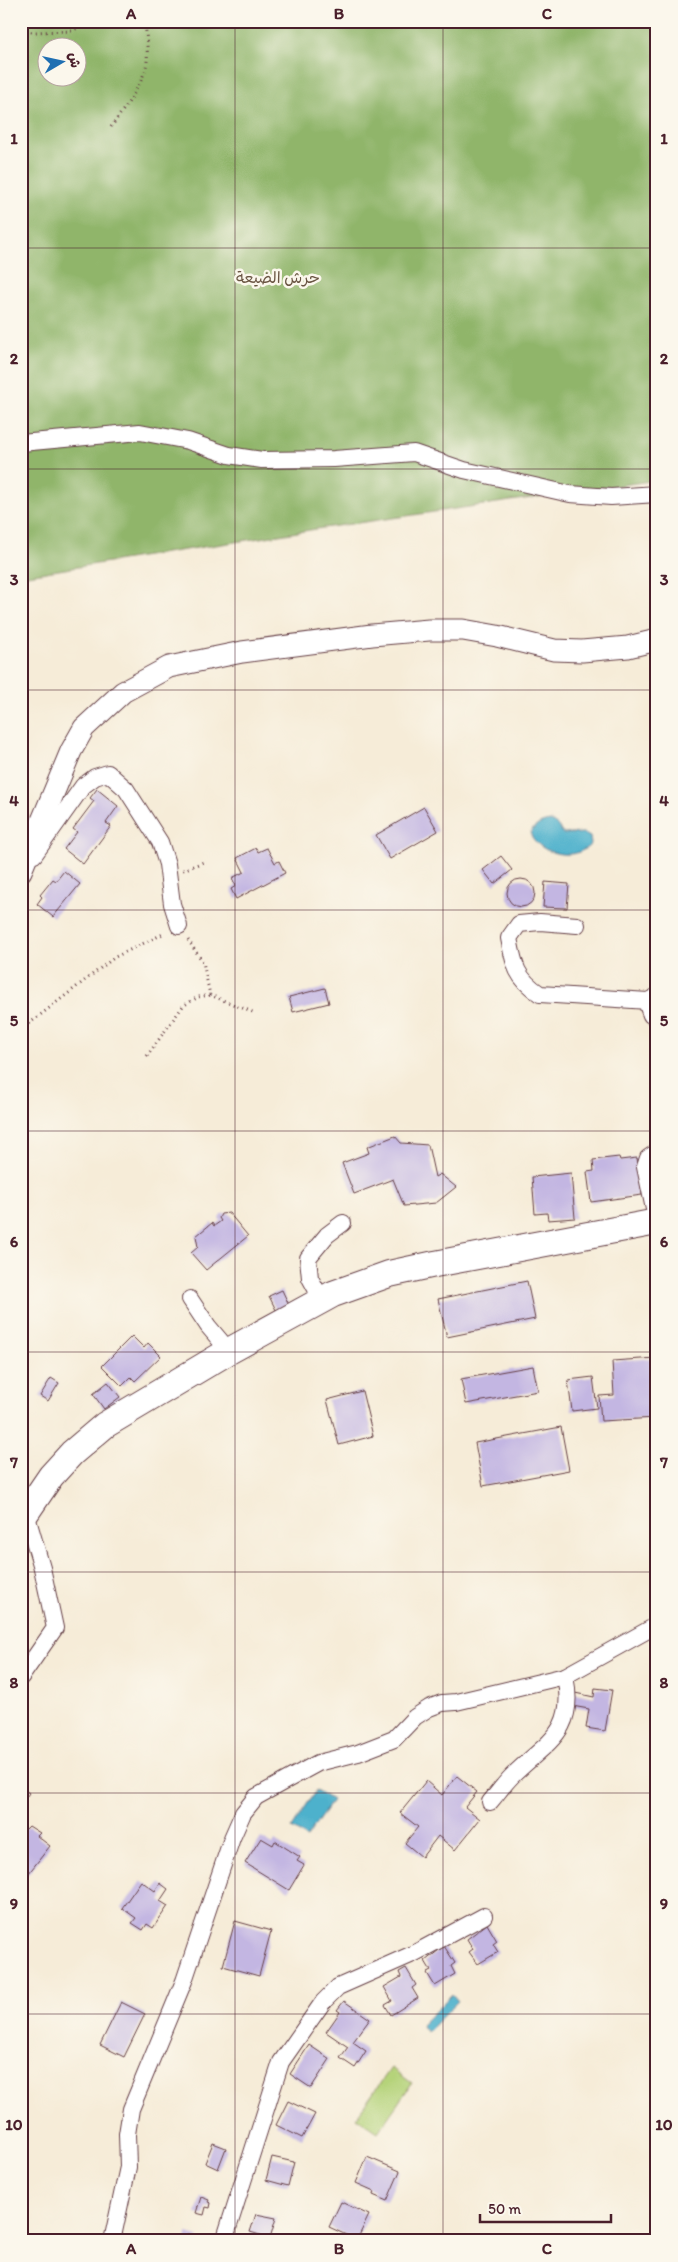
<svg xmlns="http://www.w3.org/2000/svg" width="678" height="2262" viewBox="0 0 678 2262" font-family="Itim,'Playpen Sans Arabic',sans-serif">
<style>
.green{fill:#b5d37a;stroke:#807952}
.forest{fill:#90b56a;stroke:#6d6a4a;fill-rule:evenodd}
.water{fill:#4db1cc;stroke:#4c687c}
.building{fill:#c3b6e2}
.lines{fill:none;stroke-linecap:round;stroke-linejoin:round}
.minor-casing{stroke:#643e45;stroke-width:18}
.tertiary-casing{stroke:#643e45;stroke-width:23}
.primary-casing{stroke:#643e45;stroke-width:28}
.path{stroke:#643e45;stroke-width:3;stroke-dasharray:1 4;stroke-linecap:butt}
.minor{stroke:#fff;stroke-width:16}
.tertiary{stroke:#fff;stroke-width:21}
.primary{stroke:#fff;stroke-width:26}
.grid{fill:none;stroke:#4a1f2b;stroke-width:1;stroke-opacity:0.55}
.labels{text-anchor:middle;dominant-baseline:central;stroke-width:5;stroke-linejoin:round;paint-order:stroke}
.park-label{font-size:16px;fill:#6a5543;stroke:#fbf7ec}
.neatline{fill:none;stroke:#4a1f2b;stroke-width:2}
.grid-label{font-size:16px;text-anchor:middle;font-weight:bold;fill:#4a1f2b}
</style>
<rect width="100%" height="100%" fill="#fbf7ec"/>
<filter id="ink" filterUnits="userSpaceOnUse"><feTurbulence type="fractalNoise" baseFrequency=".02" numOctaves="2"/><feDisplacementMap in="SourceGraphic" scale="10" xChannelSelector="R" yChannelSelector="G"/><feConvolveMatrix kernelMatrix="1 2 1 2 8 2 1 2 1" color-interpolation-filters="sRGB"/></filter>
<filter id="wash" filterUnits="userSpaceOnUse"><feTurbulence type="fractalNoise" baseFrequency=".0096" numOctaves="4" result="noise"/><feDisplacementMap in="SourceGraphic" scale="20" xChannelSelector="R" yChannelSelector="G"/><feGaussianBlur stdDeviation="1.12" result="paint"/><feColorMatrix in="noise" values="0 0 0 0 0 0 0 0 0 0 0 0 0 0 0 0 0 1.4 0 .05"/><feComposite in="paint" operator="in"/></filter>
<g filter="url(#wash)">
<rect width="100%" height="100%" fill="#f6ecd8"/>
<polygon class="green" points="391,2068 412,2083 378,2132 356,2117"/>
<path class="forest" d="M21,21H657V480L323,528L21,576ZM48,48H78V78H48Z"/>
<g class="water">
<path d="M551,821L558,826L563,834L583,833L590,837L591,844C575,862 539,855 530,833C536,825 541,822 551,821Z"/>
<polygon points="316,1790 332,1800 307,1838 292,1828"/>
<polygon points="452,1994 458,2001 427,2032 421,2025"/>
</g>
<g id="blocks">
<g class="building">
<polygon points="97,789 118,806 106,823 111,826 83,864 64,849 77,832 73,829 94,801 90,798"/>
<polygon points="424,807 438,831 390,859 376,835"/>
<polygon points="256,848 258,852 267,848 275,863 279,861 285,873 236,899 231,889 236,886 232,878 244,872 237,858"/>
<polygon points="501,856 512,870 494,884 483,870"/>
<polygon points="64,871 80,884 53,917 37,904 42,897 40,895 53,879 56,881"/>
<circle cx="521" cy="893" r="14"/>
<polygon points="545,882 569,884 567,908 543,907"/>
<polygon points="325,988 329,1003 293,1012 289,997"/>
<polygon points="395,1136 401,1143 428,1145 435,1177 440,1174 456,1187 436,1203 404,1206 393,1179 354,1194 342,1163 369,1153 367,1147"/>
<polygon points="619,1157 620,1160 637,1158 642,1195 591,1202 587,1172 594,1171 593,1160"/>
<polygon points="571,1173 575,1218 548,1220 547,1213 535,1214 532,1177"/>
<polygon points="229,1213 248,1236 206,1270 191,1253 198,1247 196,1236 212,1223 214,1226 221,1221 219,1218 221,1214"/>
<polygon points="527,1281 535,1319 447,1337 438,1299"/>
<polygon points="282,1290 289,1305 276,1310 269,1296"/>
<polygon points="132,1336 144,1348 148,1343 161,1356 135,1381 131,1377 122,1386 102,1366"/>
<polygon points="656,1358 657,1418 601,1421 599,1396 614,1395 612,1361"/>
<polygon points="533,1366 538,1391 466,1404 461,1379"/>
<polygon points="593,1377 597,1408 572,1411 568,1380"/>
<polygon points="51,1378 59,1383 48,1401 40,1396"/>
<polygon points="108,1382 120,1397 104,1409 93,1394"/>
<polygon points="362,1391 373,1436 339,1445 327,1400"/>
<polygon points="561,1427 569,1470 483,1486 475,1443"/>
<polygon points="595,1688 612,1690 605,1731 586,1728 589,1709 572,1706 575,1693 594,1697"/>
<polygon points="457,1776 477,1792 465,1807 480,1819 455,1850 438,1836 422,1857 405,1843 418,1827 400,1813 426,1781 442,1795"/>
<polygon points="21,1787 29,1793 21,1804"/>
<polygon points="21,1825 26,1829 29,1826 40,1833 37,1836 50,1846 21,1883"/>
<polygon points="261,1838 273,1845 275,1841 300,1857 297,1861 304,1865 289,1890 245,1863"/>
<polygon points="141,1881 155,1891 160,1883 168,1889 160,1901 168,1906 153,1928 147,1924 143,1930 132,1923 136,1918 122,1908"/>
<polygon points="235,1921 271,1931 259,1976 223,1966"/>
<polygon points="487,1924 497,1941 493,1944 498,1952 478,1964 469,1952 473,1949 467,1939"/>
<polygon points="444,1946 455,1963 451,1966 455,1974 435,1986 427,1973 431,1971 425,1961"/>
<polygon points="406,1968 416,1985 412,1988 418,1998 391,2015 385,2005 392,2001 384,1987 401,1977 399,1972"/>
<polygon points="344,2001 370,2019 353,2042 366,2051 355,2068 340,2058 348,2047 326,2032 340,2012 337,2010"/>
<polygon points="121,2002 145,2014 124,2057 100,2045"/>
<polygon points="309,2045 330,2059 311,2088 290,2074"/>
<polygon points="288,2101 315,2114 302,2138 276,2125"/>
<polygon points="213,2143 226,2148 218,2169 205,2163"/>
<polygon points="272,2157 294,2162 288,2186 266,2180"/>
<polygon points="367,2157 400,2171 387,2201 373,2195 374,2191 356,2183"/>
<polygon points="201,2197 209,2200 208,2202 211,2203 210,2208 206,2207 204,2215 196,2213"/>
<polygon points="341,2202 369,2215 357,2240 329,2227"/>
<polygon points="256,2214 276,2218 270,2238 250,2232"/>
<polygon points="187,2234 199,2237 198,2241 186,2241"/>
</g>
</g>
</g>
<g filter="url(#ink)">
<use href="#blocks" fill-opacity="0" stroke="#643e45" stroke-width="1"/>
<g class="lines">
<g class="minor-casing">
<g id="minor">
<polyline points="21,443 140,432 188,441 229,455 262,460 334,459 414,453 464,470 570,494 611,497 657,494"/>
<polyline points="34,855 83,786 95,777 108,773 126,789 160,842 167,864 172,904 179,926"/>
<path d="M577,925L540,922L519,924L509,938C514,965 516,978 540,994L648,1001"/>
<polyline points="657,996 648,1001 648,1007 651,1015 657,1017"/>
<polyline points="657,1223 645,1167 648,1158 657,1152"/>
<polyline points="190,1299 208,1326 229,1351"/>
<polyline points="322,1300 310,1278 308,1258 327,1235 343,1223"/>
<polyline points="21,1677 55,1628 42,1568 26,1513"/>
<path d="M490,1802C497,1794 504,1784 512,1776C546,1742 577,1733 565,1676"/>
<polyline points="112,2241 128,2167 127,2134 131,2109 184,1981 232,1838 243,1813 256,1797 294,1776 318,1763 358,1753 394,1739 415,1717 429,1708 442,1703 456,1702 565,1676 657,1625"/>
<polyline points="224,2241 281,2062 323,2002 338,1987 415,1953 484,1916"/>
</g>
</g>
<g class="tertiary-casing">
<polyline id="tertiary" points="21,871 71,751 84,728 123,692 169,667 242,652 372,635 429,630 463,630 497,636 554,650 582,651 628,647 657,640"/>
</g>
<g class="primary-casing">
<polyline id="primary" points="21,1520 51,1476 72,1453 105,1425 229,1351 333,1294 389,1274 435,1264 657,1222"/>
</g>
<g class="path">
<polyline points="21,30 32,32 72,31 91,21"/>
<path d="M111,127C123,110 145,82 147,61C148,48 146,34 145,21"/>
<polyline points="183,870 206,861"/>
<polyline points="188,940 203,962 210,995 255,1013"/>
<polyline points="21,1030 115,957 165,933"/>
<polyline points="147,1056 183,1006 198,997 210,995"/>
</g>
<use href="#minor" class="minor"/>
<use href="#tertiary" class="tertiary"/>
<use href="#primary" class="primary"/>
</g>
</g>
<path class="grid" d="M235,21V2241M443,21V2241M21,248H657M21,469H657M21,690H657M21,910H657M21,1131H657M21,1352H657M21,1572H657M21,1793H657M21,2014H657"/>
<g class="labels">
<g class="park-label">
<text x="278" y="277">حرش الضيعة</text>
</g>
</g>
<rect width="678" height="2262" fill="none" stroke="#fbf7ec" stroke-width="55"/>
<g transform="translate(62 62) rotate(81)"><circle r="24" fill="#fbf7ec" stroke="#b4a19f"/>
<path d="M0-4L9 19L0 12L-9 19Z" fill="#1f6fb2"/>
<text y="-8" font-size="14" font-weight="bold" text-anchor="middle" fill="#4a1f2b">ش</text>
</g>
<path d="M480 2214v8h131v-8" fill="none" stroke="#4a1f2b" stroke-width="2.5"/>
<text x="488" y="2214" font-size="15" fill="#4a1f2b" stroke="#fbf7ec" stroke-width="4" paint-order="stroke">50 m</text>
<rect x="28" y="28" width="622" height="2206" class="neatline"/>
<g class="grid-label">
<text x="131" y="19">A</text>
<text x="339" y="19">B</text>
<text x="547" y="19">C</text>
<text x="14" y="144">1</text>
<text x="664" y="144">1</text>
<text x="14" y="364">2</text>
<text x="664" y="364">2</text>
<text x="14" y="585">3</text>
<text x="664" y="585">3</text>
<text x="14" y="806">4</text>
<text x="664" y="806">4</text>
<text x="14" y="1026">5</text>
<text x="664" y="1026">5</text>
<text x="14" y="1247">6</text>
<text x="664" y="1247">6</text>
<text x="14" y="1468">7</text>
<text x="664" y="1468">7</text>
<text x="14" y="1688">8</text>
<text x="664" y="1688">8</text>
<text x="14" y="1909">9</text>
<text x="664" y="1909">9</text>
<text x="14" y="2130">10</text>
<text x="664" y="2130">10</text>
<text x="131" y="2254">A</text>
<text x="339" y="2254">B</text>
<text x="547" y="2254">C</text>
</g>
</svg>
